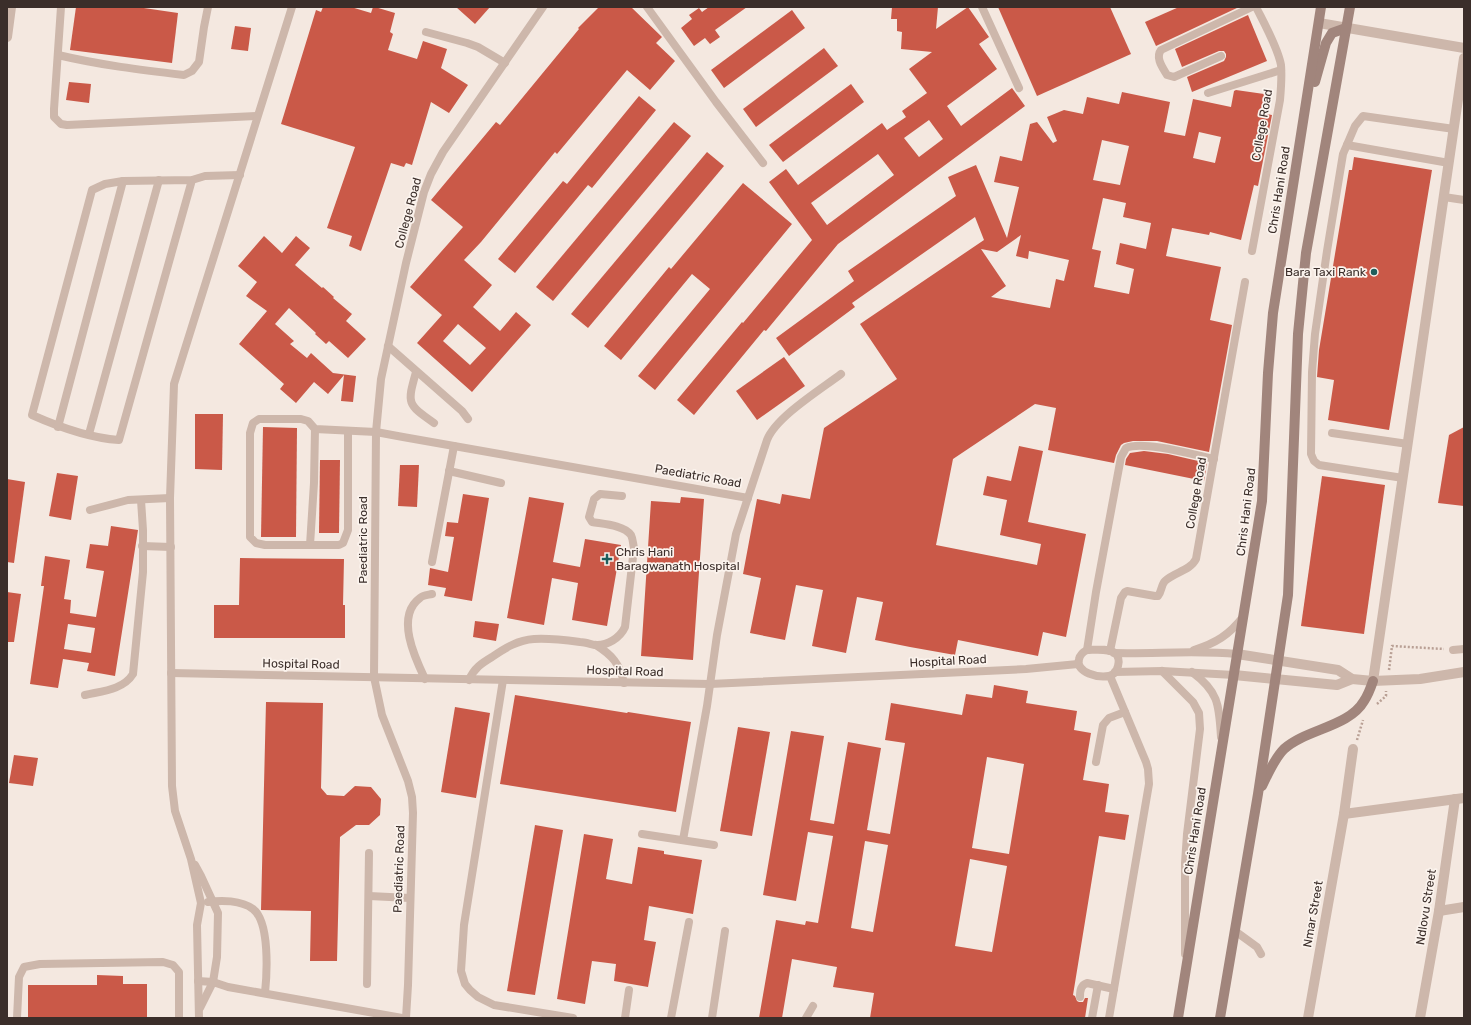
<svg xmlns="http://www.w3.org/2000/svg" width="1471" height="1025" viewBox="0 0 1471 1025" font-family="Rubik,sans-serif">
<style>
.building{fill:#ca5948;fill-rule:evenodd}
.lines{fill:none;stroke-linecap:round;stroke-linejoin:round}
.path{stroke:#b9a095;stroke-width:2.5;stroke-dasharray:2 2;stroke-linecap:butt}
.service{stroke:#cdb7ab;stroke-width:8}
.minor{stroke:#cdb7ab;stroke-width:10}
.secondary{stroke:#a1857c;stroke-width:10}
.poi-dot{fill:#1d5e5c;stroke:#fbf3ed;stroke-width:1.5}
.labels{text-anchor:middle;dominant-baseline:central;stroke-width:3.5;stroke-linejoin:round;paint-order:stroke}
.street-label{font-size:12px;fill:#3b2e2a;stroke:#fbf3ed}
.poi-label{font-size:12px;fill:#3b2e2a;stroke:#fbf3ed;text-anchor:end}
</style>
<rect width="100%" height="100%" fill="#f4e8e0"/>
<g class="building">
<polygon points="76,7 137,7 178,13 172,63 70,50"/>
<polygon points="323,7 351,7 371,13 373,7 375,7 395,13 390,32 393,34 388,50 417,59 423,41 447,49 441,68 468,85 449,113 431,102 412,165 406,163 404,167 391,163 361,251 349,246 352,236 327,228 355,147 281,124 316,10 321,12"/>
<polygon points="456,7 490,7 475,24"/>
<path d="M599,7H631L662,37L656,43L675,61L650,90L627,70L557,154L555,152L481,242L464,260L492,285L473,307L500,331L516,312L531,325L472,392L417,343L442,315L410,287L463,227L431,200L496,122L500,125L579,29L578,28ZM458,324L486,348L470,365L443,341Z"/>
<polygon points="709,7 747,7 715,30 720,37 710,44 705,38 694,46 681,28 692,19 689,15 699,8 702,12"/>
<path d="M892,7H938L936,29L968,7L989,37L979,44L997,69L947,106L961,126L1012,88L1025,106L838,244L766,331L764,330L694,415L677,400L742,322L743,323L812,240L769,182L786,169L798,185L882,123L887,130L906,117L902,111L927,93L909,69L932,52L901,49L902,32L897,31V19H891ZM929,120L943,139L919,157L904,138ZM878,154L894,175L827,225L811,203Z"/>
<polygon points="998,7 1110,7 1131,54 1037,96"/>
<polygon points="1179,7 1239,7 1156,46 1145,22"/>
<polygon points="792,10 805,28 724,88 711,70"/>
<polygon points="1248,15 1267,61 1192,92 1187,77 1224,61 1226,57 1226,54 1224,51 1219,51 1182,67 1175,49"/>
<polygon points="235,26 251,28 248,51 231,49"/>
<polygon points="824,48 838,66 756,127 743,109"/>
<polygon points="69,82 91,84 89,103 66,100"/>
<polygon points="851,84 864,102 783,162 769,145"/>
<path d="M1236,90L1264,94L1261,113L1272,115L1258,186L1254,185L1241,240L1210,232L1209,235L1172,228L1166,256L1221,267L1210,320L1232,325L1209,452L1157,441H1133L1124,443L1121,445L1116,455L1114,463L1048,450L1056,408L1035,404L953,459L936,545L1037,565L1041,544L1000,535L1007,500L983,495L987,476L1011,481L1019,446L1043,451L1028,522L1086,534L1066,637L1043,632L1038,656L958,640L955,655L910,647L875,640L883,602L857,597L846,653L812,646L823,590L796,585L785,640L750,633L761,578L743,574L757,499L780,504L782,494L810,499L824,428L897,379L860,324L984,240L975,217L852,303L855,307L789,356L776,338L854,281L848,271L956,196L948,177L976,165L1007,238L1019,187L994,182L1000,156L1022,161L1030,124L1037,122L1053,143L1057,141L1047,117L1064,110L1083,114L1087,97L1119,104L1122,92L1170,102L1164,132L1185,136L1193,99L1231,107L1234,91ZM1199,132L1221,137L1215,163L1193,158ZM1102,140L1129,146L1120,185L1093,180ZM1103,198L1126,203L1123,217L1151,223L1146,249L1120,243L1116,264L1134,269L1129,294L1094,287L1101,251L1092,249ZM1021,235L1016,256L1028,259L1029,251L1069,260L1064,281L1056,279L1050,308L991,297L1006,286L981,249L997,252Z"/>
<polygon points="639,96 656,110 592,188 588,185 515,273 498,259 563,181 567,184"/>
<polygon points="674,122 691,136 553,301 536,287"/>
<polygon points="707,152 724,166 588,328 571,314"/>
<polygon points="1354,157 1432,170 1389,430 1328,420 1334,380 1317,377 1319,350 1349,170 1352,170"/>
<polygon points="743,183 792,224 655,390 638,376 710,289 692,274 621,360 604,346 669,267 671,269"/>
<polygon points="264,236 282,253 296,236 310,248 295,265 322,288 323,287 334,297 333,298 352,314 346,321 366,339 348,358 329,341 326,344 315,334 316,333 289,308 275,324 294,341 290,344 307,358 311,353 333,373 356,376 353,402 341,401 344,375 328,394 314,382 296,403 280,389 284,384 239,344 267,311 246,296 257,282 238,266"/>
<polygon points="784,357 805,386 757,420 736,391"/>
<polygon points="195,414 223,414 222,470 195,469"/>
<polygon points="263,427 297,428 296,537 261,537"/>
<polygon points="1464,427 1464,506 1438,503 1449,435"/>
<polygon points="1144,451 1168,454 1207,463 1204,481 1125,465 1126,459 1130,453"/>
<polygon points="320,460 340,460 339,533 319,533"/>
<polygon points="400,465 419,465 417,507 398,506"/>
<polygon points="57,473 78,476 71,520 49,516"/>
<polygon points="1322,476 1385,485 1364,634 1301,626"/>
<polygon points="7,479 25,482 14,563 7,562"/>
<polygon points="463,494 489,498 472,601 444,596 446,588 428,585 430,568 448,572 454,537 445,536 447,522 458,523"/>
<polygon points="529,497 564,503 553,562 580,567 585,539 621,545 607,626 572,620 578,583 552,578 544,625 507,618"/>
<polygon points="681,497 704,499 693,660 641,656 651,501 680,503"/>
<path d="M111,526L138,530L115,676L87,671L89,663L63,659L58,688L30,684L44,586H41L45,556L70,560L64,599L71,600L70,613L96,617L104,571L86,568L90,544L108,546ZM68,624L95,628L91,653L64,649Z"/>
<polygon points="240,558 344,559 343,605 345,605 345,638 214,638 214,605 239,605"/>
<polygon points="7,592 21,594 14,642 7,642"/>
<polygon points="475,621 499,624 496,641 473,637"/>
<path d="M994,685L1028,691L1026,703L1077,711L1074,730L1091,733L1083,780L1109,784L1105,812L1129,815L1125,840L1099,836L1073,995L1075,996L1077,1001L1079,1002H1083L1085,998H1088L1085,1018H870L874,993L833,987L837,967L792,959L782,1018H759L776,920L805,925L806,921L818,923L833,836L808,832L796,901L763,895L791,731L824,736L810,820L834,824L848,742L881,748L867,830L890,834L905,743L885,740L891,703L962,715L966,694L992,698ZM987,757L1024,764L1009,854L972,848ZM865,841L888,845L873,932L851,928ZM970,859L1007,866L992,952L955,946Z"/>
<polygon points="515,695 627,713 628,712 691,722 676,812 500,784"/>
<polygon points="266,702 323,703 321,788 327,795 344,796 355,786 371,787 381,799 380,815 369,825 356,825 340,837 337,961 310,961 311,911 261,910"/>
<polygon points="455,707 490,713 476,798 441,792"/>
<polygon points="738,727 770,732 752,836 720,831"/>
<polygon points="14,755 38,758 33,786 9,783"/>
<polygon points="535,825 563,830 535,995 507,991"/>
<polygon points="584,834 613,839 606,879 632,884 638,847 664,851 664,854 702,860 693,914 649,906 644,940 656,942 648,987 614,981 616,964 592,961 585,1004 557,999"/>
<polygon points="97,975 123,976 123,984 147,984 147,1018 28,1018 28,985 97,985"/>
</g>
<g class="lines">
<g class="path">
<polyline points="1389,670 1392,646 1444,649"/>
<polyline points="1377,704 1386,696 1386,691"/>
<polyline points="1357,740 1363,720"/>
</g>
<g class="service">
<polyline points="61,7 54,109 54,117 61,124 67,125 257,116"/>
<polyline points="647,7 716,102 763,163"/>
<polyline points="982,7 1019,88"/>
<polyline points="426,32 467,43 478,47 505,63"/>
<path d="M58,55C100,65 141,70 184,75L192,71L199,62L204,27L208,7"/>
<path d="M1221,56L1174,77L1167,75C1163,68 1155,58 1161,50L1252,7"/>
<polyline points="1208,93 1281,70"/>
<polyline points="1347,145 1449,163"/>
<path d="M192,180L119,440C89,438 59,427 32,415L92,190L105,184L123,181L192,180L205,176L240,175"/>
<polyline points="1444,197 1464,200"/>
<path d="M1252,251L1280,100C1281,89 1282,77 1281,65C1278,48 1264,23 1256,7"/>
<polyline points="388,346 462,411 468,419"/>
<path d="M416,372C407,404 407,404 434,423"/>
<polyline points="58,427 123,181"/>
<polyline points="315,429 314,483 310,545 265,545 256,543 250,537 250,433 253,423 259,419 301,419 308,421 315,429 376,432 403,437 748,498"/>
<polyline points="1332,433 1408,444"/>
<polyline points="89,434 159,180"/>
<polyline points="449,471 501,483"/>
<polyline points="1403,478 1319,465 1314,461 1311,454 1312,372 1315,334 1327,251 1343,154 1355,126 1363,116 1454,129"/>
<polyline points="90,510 128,500 170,498"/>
<polyline points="310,545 339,545 343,543 348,530 348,431"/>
<polyline points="142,546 171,547"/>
<polyline points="432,562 454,446"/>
<path d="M596,645C612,655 620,664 624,683"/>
<path d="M1087,650L1096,592L1121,457L1126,448C1142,440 1195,455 1214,459"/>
<path d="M1087,650C1094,650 1108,648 1115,653C1122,659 1118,674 1109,676C1099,678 1075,673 1079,659C1080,655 1083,652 1087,650Z"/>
<path d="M1194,650C1216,643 1229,635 1243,617"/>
<polyline points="1453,650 1464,649"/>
<path d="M1110,651L1121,598L1125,592L1127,591L1155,596H1158C1162,591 1161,585 1165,581C1174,572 1190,571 1196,559L1245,282"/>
<path d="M1114,653C1155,654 1197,650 1237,654"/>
<polyline points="1162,671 1193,702 1199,713 1200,729 1187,834 1185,863 1185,954"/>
<polyline points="1115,672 1162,671 1234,675"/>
<path d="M1192,672C1219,692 1219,705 1221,737"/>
<polyline points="171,673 710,684 1026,669 1078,664"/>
<path d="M425,679C415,658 395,616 420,598C423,595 428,595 432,594"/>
<path d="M469,680C474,668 482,663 492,657C505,648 518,640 534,639C549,638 565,640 580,642C585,642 590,644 595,645C607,646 620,638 625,627L634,548C633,544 633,539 631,535C624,525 603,524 592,522L589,517L594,499L600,494L622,496"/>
<polyline points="503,680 464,925 461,971 465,984 470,990 478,997 494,1005 573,1018"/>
<path d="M85,695C102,691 123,690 133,674L143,572V530L141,500"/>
<polyline points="1096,762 1103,725 1109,718 1125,712"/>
<polyline points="642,834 714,845"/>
<path d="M683,840L707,706L717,635L736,534L767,440C776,417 820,390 841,374"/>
<polyline points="195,865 201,876 218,913 217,957 213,982 200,1008"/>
<polyline points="369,896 410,898"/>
<path d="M208,902C221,900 241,900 253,909C270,922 267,974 265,993"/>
<polyline points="1235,931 1257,947 1261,954"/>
<polyline points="198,981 213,982 228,987 402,1018"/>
<polyline points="367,984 369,853"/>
<path d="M1080,997C1080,990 1081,985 1087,983L1114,989"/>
<polyline points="17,1018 19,977 24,967 40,964 163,962 173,965 179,972 179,1018"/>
<polyline points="199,1018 197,925 201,903 191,859 175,811 172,786 170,498 174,384 292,7"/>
<polyline points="406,1018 408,985 413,813 412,797 408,781 382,715 374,677 376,432 381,379 406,263 424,192 431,174 443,152 543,7"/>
<polyline points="625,1018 629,990"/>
<polyline points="671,1018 689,922"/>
<polyline points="712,1018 725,931"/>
<polyline points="806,1018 813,1006"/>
<polyline points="1092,1018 1098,985"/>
<polyline points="1109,1018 1149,784 1148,769 1146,762 1110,676"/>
</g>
<g class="minor">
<polyline points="1319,23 1464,48"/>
<polyline points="7,37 11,7"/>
<polyline points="1237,654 1338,670 1352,679 1373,681 1420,679 1464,672"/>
<polyline points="1234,675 1337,685 1352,679"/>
<polyline points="1373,681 1464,58"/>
<polyline points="1344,814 1464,798"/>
<polyline points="1439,911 1464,907"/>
<polyline points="1308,1018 1344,814 1353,749"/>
<polyline points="1420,1018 1439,911 1455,799"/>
</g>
<g class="secondary">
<polyline points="1315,82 1326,43 1332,33 1346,28"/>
<path d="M1262,786C1268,774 1274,759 1284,749C1306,729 1349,727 1364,701C1368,695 1371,687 1373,681"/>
<polyline points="1178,1018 1262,501 1268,373 1273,313 1321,7"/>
<polyline points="1220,1018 1258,794 1288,595 1298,334 1306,253 1350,7"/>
</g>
</g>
<g class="poi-dot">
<circle cx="1374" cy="272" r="4"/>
<path d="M605 553h4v4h4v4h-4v4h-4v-4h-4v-4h4z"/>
</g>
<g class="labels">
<g class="street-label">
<text transform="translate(1262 125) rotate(-80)">College Road</text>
<text transform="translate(1279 190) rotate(-81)">Chris Hani Road</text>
<text transform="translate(408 213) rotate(-75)">College Road</text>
<text transform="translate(698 476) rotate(10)">Paediatric Road</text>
<text transform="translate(1196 493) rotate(-80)">College Road</text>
<text transform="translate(1246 512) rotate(-83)">Chris Hani Road</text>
<text transform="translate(363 540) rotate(-90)">Paediatric Road</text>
<text transform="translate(948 661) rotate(-3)">Hospital Road</text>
<text transform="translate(301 664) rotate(1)">Hospital Road</text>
<text transform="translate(625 671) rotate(2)">Hospital Road</text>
<text transform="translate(1195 831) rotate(-81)">Chris Hani Road</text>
<text transform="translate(399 869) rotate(-88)">Paediatric Road</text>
<text transform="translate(1426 907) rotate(-81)">Ndlovu Street</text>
<text transform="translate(1313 914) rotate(-80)">Nmar Street</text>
</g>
<g class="poi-label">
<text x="1366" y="272">Bara Taxi Rank</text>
<text x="616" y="552" text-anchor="start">Chris Hani<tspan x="616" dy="14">Baragwanath Hospital</tspan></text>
</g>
</g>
<rect width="1471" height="1025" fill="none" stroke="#3b2e2a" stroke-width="16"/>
</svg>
